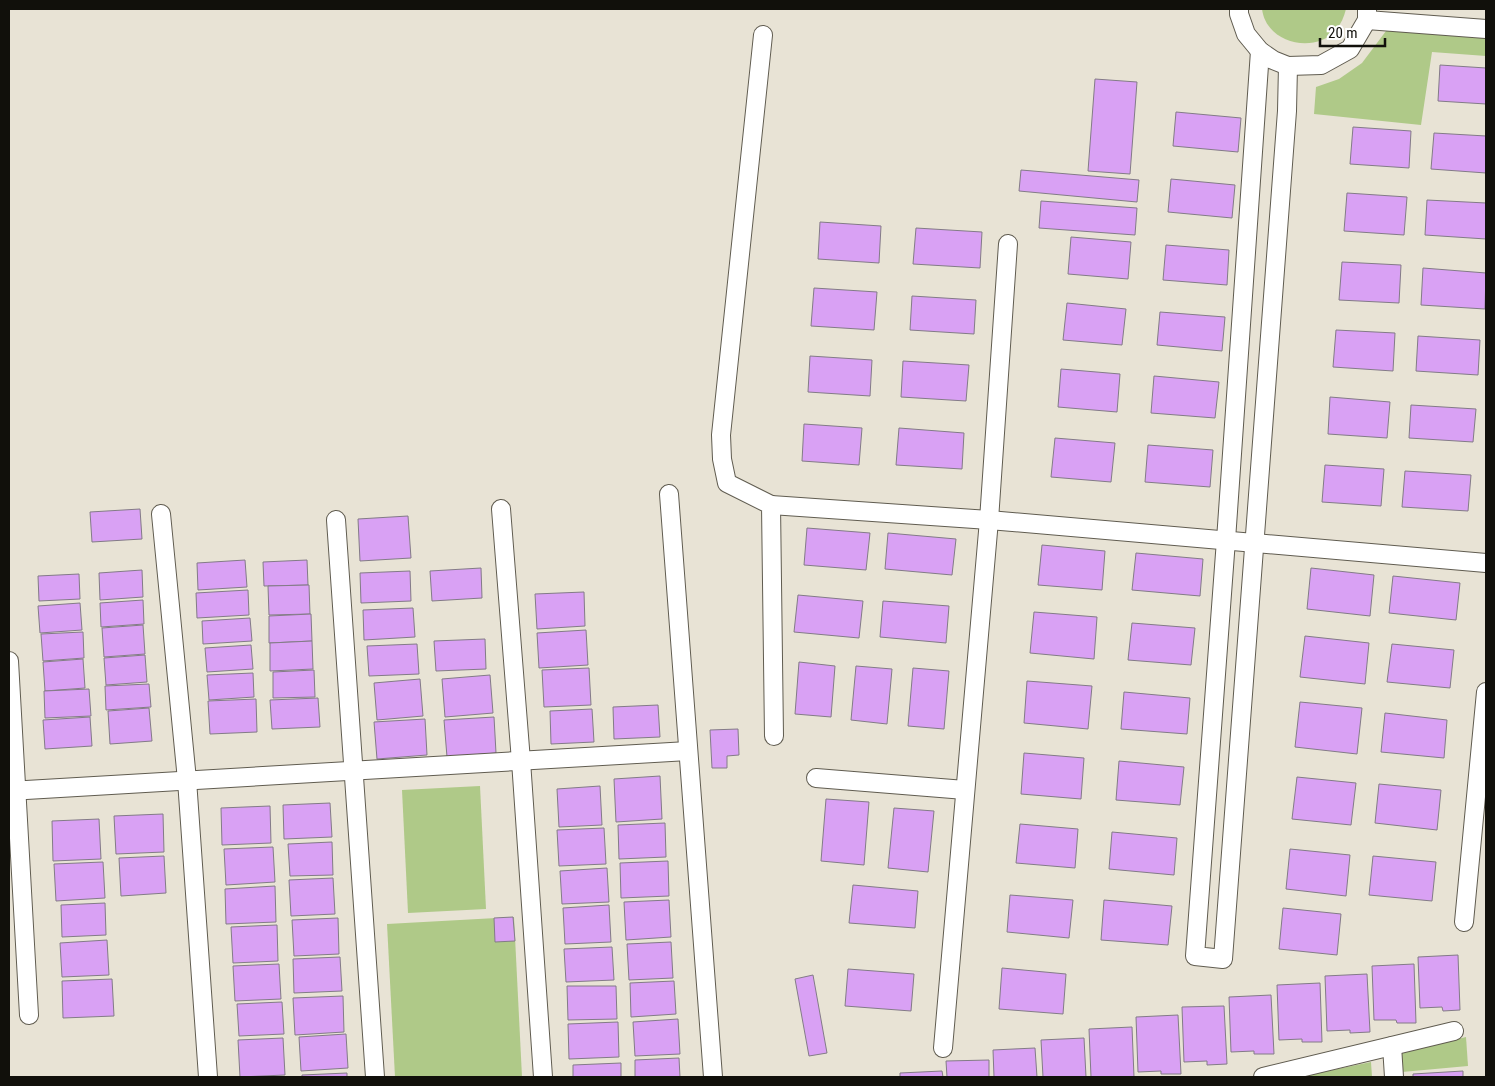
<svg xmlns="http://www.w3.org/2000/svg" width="1495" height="1086" viewBox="0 0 1495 1086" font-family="'Roboto Condensed',sans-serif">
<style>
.green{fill:#afc988}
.building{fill:#d9a1f4;stroke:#837b87}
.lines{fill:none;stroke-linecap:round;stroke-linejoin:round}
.minor-casing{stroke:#605c50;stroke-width:20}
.minor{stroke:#fff;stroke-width:18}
</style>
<rect width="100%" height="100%" fill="#e8e3d5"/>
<g class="green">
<path d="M1262,9H1346C1344,17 1341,24 1336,30C1314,55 1266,43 1262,9Z"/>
<polygon points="1389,27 1486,36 1486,56 1432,52 1421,125 1314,114 1316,87 1339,79 1362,63"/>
<polygon points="480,786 486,909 408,913 402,790"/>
<polygon points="514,917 522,1077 395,1077 387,924"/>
<polygon points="1466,1037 1468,1066 1402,1072 1397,1054"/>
<polygon points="1371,1062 1372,1077 1299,1077"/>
</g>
<g class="building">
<polygon points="1440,65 1486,68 1486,104 1438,101"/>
<polygon points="1095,79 1137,82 1130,174 1088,171"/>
<polygon points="1176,112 1241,118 1238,152 1173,146"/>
<polygon points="1353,127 1411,131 1409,168 1350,164"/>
<polygon points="1434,133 1486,136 1486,173 1431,169"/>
<polygon points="1021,170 1139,180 1137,202 1019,191"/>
<polygon points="1171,179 1235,185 1232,218 1168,212"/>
<polygon points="1347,193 1407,197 1404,235 1344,231"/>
<polygon points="1427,200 1486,203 1486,239 1425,235"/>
<polygon points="1041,201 1137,208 1135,235 1039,228"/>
<polygon points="820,222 881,226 879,263 818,259"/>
<polygon points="916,228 982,232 980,268 913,264"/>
<polygon points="1071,237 1131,242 1128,279 1068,274"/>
<polygon points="1166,245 1229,250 1227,285 1163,280"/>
<polygon points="1342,262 1401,265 1399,303 1339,300"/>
<polygon points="1423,268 1486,273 1485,309 1421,305"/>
<polygon points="814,288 877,292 874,330 811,326"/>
<polygon points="912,296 976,300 974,334 910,330"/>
<polygon points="1067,303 1126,309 1122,345 1063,340"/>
<polygon points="1160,312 1225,317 1222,351 1157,345"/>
<polygon points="1336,330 1395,333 1393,371 1333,367"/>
<polygon points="1418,336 1480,340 1478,375 1416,371"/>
<polygon points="810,356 872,360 870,396 808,392"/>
<polygon points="903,361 969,365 966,401 901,397"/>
<polygon points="1061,369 1120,374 1117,412 1058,407"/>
<polygon points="1154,376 1219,382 1215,418 1151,413"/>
<polygon points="1330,397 1390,402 1387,438 1328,434"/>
<polygon points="1411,405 1476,409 1473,442 1409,438"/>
<polygon points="804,424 862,428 859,465 802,461"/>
<polygon points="899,428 964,433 962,469 896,465"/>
<polygon points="1055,438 1115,443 1111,482 1051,477"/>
<polygon points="1148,445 1213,450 1210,487 1145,482"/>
<polygon points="1325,465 1384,469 1381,506 1322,502"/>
<polygon points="1405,471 1471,475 1468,511 1402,507"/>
<polygon points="140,509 142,539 92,542 90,512"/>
<polygon points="408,516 411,558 360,561 358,519"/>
<polygon points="807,528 870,533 866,570 804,565"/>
<polygon points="888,533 956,539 952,575 885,569"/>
<polygon points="1042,545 1105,551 1102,590 1038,585"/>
<polygon points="1136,553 1203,559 1200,596 1132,590"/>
<polygon points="245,560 247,587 198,590 197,563"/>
<polygon points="307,560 308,585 264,586 263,562"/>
<polygon points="481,568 482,598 432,601 430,571"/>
<polygon points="1311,568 1374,575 1370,616 1307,609"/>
<polygon points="142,570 143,597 100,600 99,573"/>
<polygon points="410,571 411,601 361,603 360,573"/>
<polygon points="79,574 80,599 39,601 38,576"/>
<polygon points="1393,576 1460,583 1456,620 1389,613"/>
<polygon points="309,585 310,614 269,615 268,586"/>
<polygon points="248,590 249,615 197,618 196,593"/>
<polygon points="584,592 585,626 537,629 535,594"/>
<polygon points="798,595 863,601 859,638 794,632"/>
<polygon points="143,600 144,624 101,627 100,603"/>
<polygon points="883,601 949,606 946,643 880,637"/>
<polygon points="80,603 82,630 40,633 38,606"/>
<polygon points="413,608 415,637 364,640 363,610"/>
<polygon points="1034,612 1097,617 1094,659 1030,653"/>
<polygon points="311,614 312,641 269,643 269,616"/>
<polygon points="250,618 252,641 203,644 202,621"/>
<polygon points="1132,623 1195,628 1191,665 1128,660"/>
<polygon points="143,625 145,654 104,657 102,628"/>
<polygon points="586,630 588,665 539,668 537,633"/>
<polygon points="83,632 84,658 43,661 41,634"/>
<polygon points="1305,636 1369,643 1365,684 1300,677"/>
<polygon points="485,639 486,669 436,671 434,641"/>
<polygon points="312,641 313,669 270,671 270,643"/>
<polygon points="417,644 419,674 369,676 367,646"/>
<polygon points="1392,644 1454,650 1450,688 1387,682"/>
<polygon points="251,645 253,669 207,672 205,648"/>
<polygon points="145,655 147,682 106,685 104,658"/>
<polygon points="83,659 85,688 45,691 43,662"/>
<polygon points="799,662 835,666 831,717 795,714"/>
<polygon points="856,666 892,669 887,724 851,720"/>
<polygon points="589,668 591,705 544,707 542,670"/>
<polygon points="913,668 949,671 944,729 908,726"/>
<polygon points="314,670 315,697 273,698 273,672"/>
<polygon points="253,673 254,697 209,700 207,675"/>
<polygon points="490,675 493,713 445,717 442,679"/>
<polygon points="420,679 423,716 377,720 374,683"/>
<polygon points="1027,681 1092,686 1088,729 1024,723"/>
<polygon points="149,684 151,707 106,710 105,686"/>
<polygon points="89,689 91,716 45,718 44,691"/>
<polygon points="1124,692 1190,698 1187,734 1121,729"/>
<polygon points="318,698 320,727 272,729 270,700"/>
<polygon points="256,699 257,732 210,734 208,701"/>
<polygon points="1300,702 1362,708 1357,754 1295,747"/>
<polygon points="658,705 660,737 614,739 613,707"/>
<polygon points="149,708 152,741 110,744 108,711"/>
<polygon points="592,709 594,742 551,744 550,711"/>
<polygon points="1385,713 1447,720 1444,758 1381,752"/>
<polygon points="90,717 92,746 45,749 43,720"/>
<polygon points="494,717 496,753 447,757 444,720"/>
<polygon points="425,719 427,755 377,759 374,722"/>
<polygon points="738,729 739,755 727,756 727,768 712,768 710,730"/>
<polygon points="1024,753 1084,758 1081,799 1021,794"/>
<polygon points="1119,761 1184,767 1180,805 1116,800"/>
<polygon points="660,776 662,819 616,822 614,779"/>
<polygon points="1297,777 1356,783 1351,825 1292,819"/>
<polygon points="1379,784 1441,790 1437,830 1375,823"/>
<polygon points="600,786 602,825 559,827 557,789"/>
<polygon points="826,799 869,802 864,865 821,861"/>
<polygon points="330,803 332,837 284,839 283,805"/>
<polygon points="270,806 271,843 222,845 221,808"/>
<polygon points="894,808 934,811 928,872 888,868"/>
<polygon points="163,814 164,852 116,854 114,816"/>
<polygon points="99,819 101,859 53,861 52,821"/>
<polygon points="665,823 666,857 619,859 618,825"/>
<polygon points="1020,824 1078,829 1075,868 1016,863"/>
<polygon points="604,828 606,864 559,866 557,830"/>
<polygon points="1112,832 1177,838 1174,875 1109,869"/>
<polygon points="332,842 333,875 290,876 288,844"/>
<polygon points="273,847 275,882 226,885 224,849"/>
<polygon points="1290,849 1350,855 1346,896 1286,889"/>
<polygon points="164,856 166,893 121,896 119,858"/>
<polygon points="1373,856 1436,862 1432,901 1369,895"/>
<polygon points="668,861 669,896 621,898 620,863"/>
<polygon points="103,862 105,898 56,901 54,864"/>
<polygon points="607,868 609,902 562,904 560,871"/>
<polygon points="333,878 335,914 291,916 289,880"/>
<polygon points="853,885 918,891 915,928 849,923"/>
<polygon points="275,886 276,922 226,924 225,889"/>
<polygon points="1010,895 1073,900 1069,938 1007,932"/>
<polygon points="669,900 671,937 626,940 624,902"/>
<polygon points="1104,900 1172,906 1168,945 1101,940"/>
<polygon points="105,903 106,935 62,937 61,905"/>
<polygon points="609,905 611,942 565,944 563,908"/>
<polygon points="1283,908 1341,914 1337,955 1279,949"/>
<polygon points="513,917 515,941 495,942 494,918"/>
<polygon points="338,918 339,954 294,956 292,920"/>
<polygon points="277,925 278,961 233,963 231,927"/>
<polygon points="107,940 109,975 62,977 60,943"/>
<polygon points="671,942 673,978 629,980 627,944"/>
<polygon points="612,947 614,980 566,982 564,949"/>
<polygon points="1458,955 1460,1010 1443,1011 1442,1007 1420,1008 1418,957"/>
<polygon points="340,957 342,991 294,993 293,959"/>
<polygon points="279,964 281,999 235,1001 233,966"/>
<polygon points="1414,964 1416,1023 1397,1023 1396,1020 1374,1020 1372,966"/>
<polygon points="1002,968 1066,974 1063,1014 999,1009"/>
<polygon points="848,969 914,974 911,1011 845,1006"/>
<polygon points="1367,974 1370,1032 1350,1033 1350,1030 1327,1031 1325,976"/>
<polygon points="813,975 827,1053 809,1056 795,979"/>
<polygon points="112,979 114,1016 63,1018 62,981"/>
<polygon points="674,981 676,1014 631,1017 630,983"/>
<polygon points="1320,983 1322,1042 1302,1042 1302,1039 1279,1040 1277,985"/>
<polygon points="567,986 616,986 617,1019 568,1020"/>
<polygon points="1271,995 1274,1054 1254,1054 1254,1051 1231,1052 1229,997"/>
<polygon points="343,996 344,1032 295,1035 293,998"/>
<polygon points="282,1002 284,1034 239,1036 237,1004"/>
<polygon points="1224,1006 1227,1064 1207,1065 1207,1061 1184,1062 1182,1007"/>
<polygon points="1178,1015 1181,1074 1161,1074 1161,1071 1138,1072 1136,1017"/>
<polygon points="678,1019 680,1054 635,1056 633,1022"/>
<polygon points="618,1022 619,1057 569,1059 568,1024"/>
<polygon points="1132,1027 1134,1077 1091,1077 1089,1029"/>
<polygon points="346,1034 348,1068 301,1071 299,1037"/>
<polygon points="283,1038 285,1075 240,1077 238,1040"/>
<polygon points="1084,1038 1086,1077 1043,1077 1041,1040"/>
<polygon points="1035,1048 1037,1077 994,1077 993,1050"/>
<polygon points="679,1058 680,1077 635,1077 635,1060"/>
<polygon points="989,1060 989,1077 947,1077 946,1061"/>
<polygon points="621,1063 621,1077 573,1077 573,1065"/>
<polygon points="942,1071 943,1077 900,1077 900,1073"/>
<polygon points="1463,1071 1463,1077 1413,1077 1413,1074"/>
<polygon points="347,1073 347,1077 302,1077 302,1075"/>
</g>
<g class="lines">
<g class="minor-casing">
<g id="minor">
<polyline points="1239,9 1239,14 1246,34 1260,51 1273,60 1288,66 1321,65 1350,49 1367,20 1367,9"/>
<polyline points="1367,20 1486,29"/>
<polyline points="763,35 721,435 722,459 727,483 771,505 774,736"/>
<polyline points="1260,51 1226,540 1195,956 1223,959 1287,111 1288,66"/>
<polyline points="669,494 713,1077"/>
<polyline points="771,505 989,520 1486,563"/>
<polyline points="501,509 521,761 543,1077"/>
<polyline points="161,514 187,780 208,1077"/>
<polyline points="336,520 375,1077"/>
<polyline points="9,661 29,1015"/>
<polyline points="816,778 965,790"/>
<polyline points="9,791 688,751"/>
<polyline points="1464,922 1486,692"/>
<polyline points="1392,1046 1394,1077"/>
<polyline points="943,1048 989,520 1008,244"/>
<polyline points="1263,1077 1454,1031"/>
</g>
</g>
<use href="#minor" class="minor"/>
</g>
<rect width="1495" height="1086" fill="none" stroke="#11100b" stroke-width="20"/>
<path d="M1320 38v8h65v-8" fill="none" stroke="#11100b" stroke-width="2.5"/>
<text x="1328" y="38" font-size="15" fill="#11100b" stroke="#ffffff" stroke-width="4" paint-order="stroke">20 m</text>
</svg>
